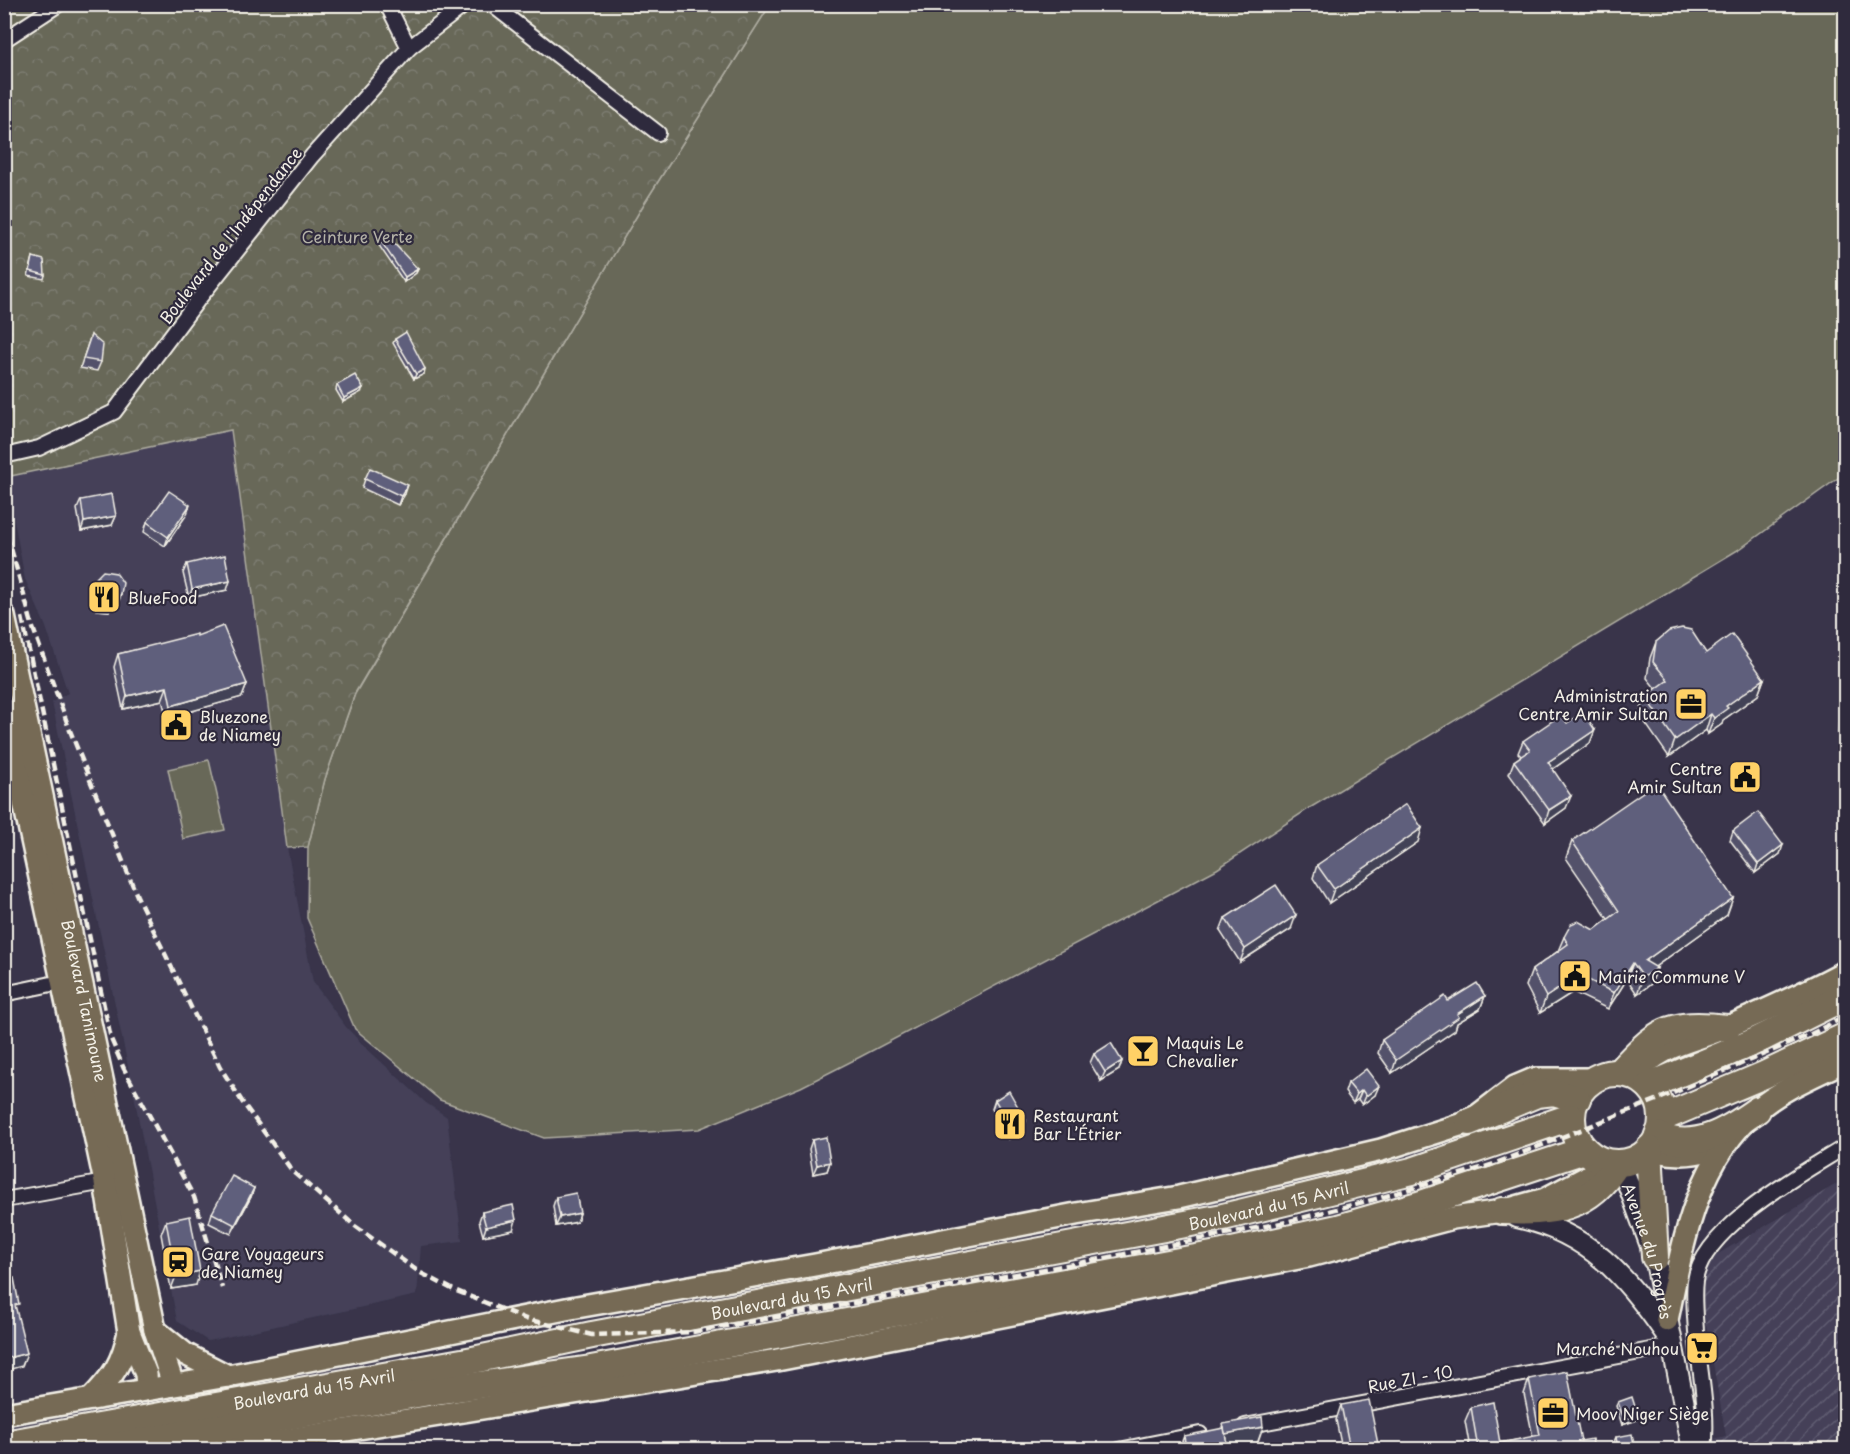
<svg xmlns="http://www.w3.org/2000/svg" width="1850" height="1454" viewBox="0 0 1850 1454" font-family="'Playpen Sans',sans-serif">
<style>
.built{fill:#444159}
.industrial{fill:url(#industrial-furrows)}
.grass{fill:#676759;stroke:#aeaca0;stroke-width:1.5}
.forest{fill:url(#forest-crowns);stroke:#aeaca0;stroke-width:1.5}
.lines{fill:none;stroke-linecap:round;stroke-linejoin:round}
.street-casing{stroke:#f4f1e8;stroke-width:18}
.secondary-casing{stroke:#f4f1e8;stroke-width:24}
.primary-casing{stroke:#f4f1e8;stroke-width:26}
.highway-casing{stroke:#f4f1e8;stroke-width:30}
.street{stroke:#2f2a3d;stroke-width:14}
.secondary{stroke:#2f2a3d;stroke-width:20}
.primary{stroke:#766a55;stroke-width:21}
.highway{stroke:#766a55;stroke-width:26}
.rail{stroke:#f4f1e8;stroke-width:4.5;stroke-dasharray:9 4.5;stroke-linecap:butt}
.wall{fill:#52516b;stroke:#f4f1e8;stroke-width:1.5}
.shaded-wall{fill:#424257;stroke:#f4f1e8;stroke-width:1.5}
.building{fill:#5f5e7c;stroke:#f4f1e8;stroke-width:1.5}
.labels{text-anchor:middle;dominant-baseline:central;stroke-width:4.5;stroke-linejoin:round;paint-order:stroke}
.street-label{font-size:16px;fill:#f4f1e8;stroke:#2f2a3d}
.park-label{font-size:16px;fill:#b5b3a8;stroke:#2f2a3d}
.poi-label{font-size:16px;fill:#f4f1e8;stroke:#2f2a3d;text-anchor:start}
</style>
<defs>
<pattern id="industrial-furrows" width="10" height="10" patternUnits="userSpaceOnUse" patternTransform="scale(1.5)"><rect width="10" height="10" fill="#444159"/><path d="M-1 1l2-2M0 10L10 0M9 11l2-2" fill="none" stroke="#605d71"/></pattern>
<pattern id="forest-crowns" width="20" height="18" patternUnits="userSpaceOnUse" patternTransform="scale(1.5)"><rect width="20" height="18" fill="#676759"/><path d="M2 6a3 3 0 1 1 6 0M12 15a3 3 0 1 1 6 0" fill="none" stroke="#7d7d71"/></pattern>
</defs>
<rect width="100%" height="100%" fill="#39344a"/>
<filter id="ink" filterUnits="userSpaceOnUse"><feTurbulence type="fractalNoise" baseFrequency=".0167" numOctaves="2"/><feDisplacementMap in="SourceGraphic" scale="12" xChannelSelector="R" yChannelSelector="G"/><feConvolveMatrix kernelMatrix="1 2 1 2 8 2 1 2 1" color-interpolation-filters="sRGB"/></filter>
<g filter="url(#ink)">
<polygon class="built" points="231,430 287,848 313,982 346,1027 365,1047 426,1103 447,1117 462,1241 421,1246 417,1295 208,1341 177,1321 135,1100 52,702 68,693 46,627 25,579 6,477"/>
<polygon class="industrial" points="1845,1179 1845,1449 1664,1450 1726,1436 1696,1267"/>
<g class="grass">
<polygon points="770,5 1845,5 1845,473 1741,548 1308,809 1217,869 860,1057 801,1087 699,1129 544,1138 440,1100 355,1029 307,918 308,847 325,779 355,694 642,207"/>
<polygon points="209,760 225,830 183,839 168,769"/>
</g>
<polygon class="forest" points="4,5 770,5 642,207 355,693 325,779 308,847 287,848 231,430 6,477"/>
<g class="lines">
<g class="street-casing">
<g id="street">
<polyline points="387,4 409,48"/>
<polyline points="491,4 658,133"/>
<polyline points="4,40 59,4"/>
<polyline points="4,456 39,448 114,412 197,301 312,156 409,48 466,4"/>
<polyline points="4,994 61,982"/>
<polyline points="4,1200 105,1182"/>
<polyline points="1245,1426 1672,1346"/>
<polyline points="1119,1450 1200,1434"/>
<path d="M1704,1450C1709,1410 1699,1370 1696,1331C1695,1316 1693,1296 1695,1281C1703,1227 1803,1173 1846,1146"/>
</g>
</g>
<g class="secondary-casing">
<g id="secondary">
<path id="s1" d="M1617,1163L1626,1178L1655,1257L1693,1450"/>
<path d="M1517,1217C1589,1233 1626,1276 1666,1334"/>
</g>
</g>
<g class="primary-casing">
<g id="primary">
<path id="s2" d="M4,616L155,1330L173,1384"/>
<polyline points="4,709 105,1182 129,1332 146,1374 147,1388"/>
<path d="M1634,1076C1663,1042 1692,1043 1730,1026C1769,1009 1808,992 1846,971"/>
<path d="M1650,1148C1667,1155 1689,1156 1707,1150"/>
<path d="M1667,1320C1682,1247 1696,1160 1758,1109C1783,1088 1816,1075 1846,1060"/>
<polyline points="155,1330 185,1354 228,1376"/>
<path d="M91,1399C114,1375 122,1364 129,1332"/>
<polyline points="4,1414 228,1376 571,1308 815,1265 1076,1214 1179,1197 1381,1150 1469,1122 1515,1087 1534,1079 1595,1079"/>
<polyline points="223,1450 777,1360 1309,1256 1453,1218 1502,1211 1545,1199 1587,1177 1606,1161"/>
</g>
</g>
<g class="highway-casing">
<g id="highway">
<path d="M1618,1073C1657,1031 1668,1021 1727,1028"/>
<circle cx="1617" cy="1118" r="45"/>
<polyline points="1649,1086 1756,1041 1846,996"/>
<polyline points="1662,1118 1764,1075 1846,1036"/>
<polyline points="1469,1122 1537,1094 1554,1092 1577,1099"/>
<path d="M1658,1135C1693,1153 1729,1130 1757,1110"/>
<polyline points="1649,1149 1655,1257"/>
<path d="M1502,1211C1551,1213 1590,1210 1617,1163"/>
<path id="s3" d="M4,1444L473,1360L592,1335L1223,1217L1412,1171L1571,1117"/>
<polyline points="91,1450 429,1392 591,1369 1223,1253 1338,1228 1418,1205 1585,1150"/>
</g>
</g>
<use href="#street" class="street"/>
<use href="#secondary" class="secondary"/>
<use href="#primary" class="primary"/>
<use href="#highway" class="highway"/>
<g class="rail">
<polyline points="4,523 33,628 69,728 137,896 220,1067 243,1103 293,1172 355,1226 419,1272 454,1290 526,1319 592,1335 693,1332 1090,1261 1286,1222 1383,1197 1491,1165 1659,1099 1811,1034 1846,1016"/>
<polyline points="22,617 111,1039 124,1069 194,1197 222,1288"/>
</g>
</g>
<g class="wall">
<polygon points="380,240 418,269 416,273 404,282 378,244"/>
<polygon points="33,257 45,275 44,279 28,276"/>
<polygon points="91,335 101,362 97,371 80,368"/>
<polygon points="395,339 424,374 414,379 393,343"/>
<polygon points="337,385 361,392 343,402 336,390"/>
<polygon points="365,479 405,494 398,505 362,488"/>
<polygon points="81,500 116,516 112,525 81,531 77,509"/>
<polygon points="187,514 165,546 144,532 147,522"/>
<polygon points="187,564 227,590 189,598 183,573"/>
<polygon points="94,580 121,594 118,604 109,611 97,610 90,601 90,589"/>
<polygon points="1845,594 1845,738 1838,737"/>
<polygon points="197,636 247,684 242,697 167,718 162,700 123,709 114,667 118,654"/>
<polygon points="1656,642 1706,653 1764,679 1758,695 1723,720 1722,724 1708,734 1706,730 1669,757 1639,714 1645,697 1656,689 1647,678 1650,658"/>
<polygon points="1567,723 1590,743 1553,769 1566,808 1545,823 1509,774 1514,761 1521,756 1518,753 1523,741"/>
<polygon points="1733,831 1780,854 1755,873 1730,840"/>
<polygon points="1572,841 1727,915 1655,967 1657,968 1651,984 1637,994 1627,979 1608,1009 1573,992 1540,1013 1526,986 1532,970 1558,951 1564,937 1594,930 1608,919 1566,858"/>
<polygon points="1418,842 1329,903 1313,878 1317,865"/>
<polygon points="1225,918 1291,929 1240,962 1220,931"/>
<polygon points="1485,996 1480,1009 1457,1023 1455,1030 1392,1073 1378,1053 1382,1040 1448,1001"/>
<polygon points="1094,1054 1122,1061 1119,1070 1101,1081 1090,1063"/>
<polygon points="1348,1083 1375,1095 1362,1105 1358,1099 1353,1103 1345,1092"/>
<polygon points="995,1100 1023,1130 1009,1139 992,1109"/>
<polygon points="812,1140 830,1162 827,1171 813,1174 809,1149"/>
<polygon points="254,1188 251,1197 231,1234 209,1223 212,1213"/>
<polygon points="556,1197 580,1213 577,1222 556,1226 553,1206"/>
<polygon points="482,1212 513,1230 483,1236 479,1221"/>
<polygon points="166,1221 196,1285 171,1289 161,1234"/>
<polygon points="1529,1379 1581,1441 1594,1449 1470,1449 1465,1421 1471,1407 1500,1443 1533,1437 1524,1394"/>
<polygon points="1618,1402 1638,1416 1637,1420 1622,1425 1616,1406"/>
<polygon points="1341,1405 1379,1449 1342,1449 1336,1420"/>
<polygon points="1184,1436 1186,1449 1179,1449"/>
<polygon points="1616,1437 1635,1449 1613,1449 1612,1446"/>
</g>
<g class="shaded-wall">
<polygon points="418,269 416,273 404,282 405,277"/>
<polygon points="425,369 424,374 414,379 416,374"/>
<polygon points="363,388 361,392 343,402 344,398"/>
<polygon points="408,485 405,494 398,505 401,496"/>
<polygon points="190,505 187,514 165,546 168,537"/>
<polygon points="116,516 112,525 81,531 84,522"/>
<polygon points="230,581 227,590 189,598 192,589"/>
<polygon points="121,594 118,604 109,611 97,610 100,601"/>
<polygon points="1764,679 1758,695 1723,720 1722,724 1708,734 1714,718 1726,706"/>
<polygon points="247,684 242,697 167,718 171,706"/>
<polygon points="167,687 162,700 123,709 127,696"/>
<polygon points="1711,714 1706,730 1669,757 1675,740"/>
<polygon points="1845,719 1845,738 1838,737"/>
<polygon points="1595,730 1590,743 1544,775 1548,762"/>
<polygon points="1571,796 1566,808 1545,823 1549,810"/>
<polygon points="1422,828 1418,842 1329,903 1334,889"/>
<polygon points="1783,845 1780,854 1755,873 1758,864"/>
<polygon points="1733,898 1727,915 1642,976 1645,961"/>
<polygon points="1296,915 1291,929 1240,962 1245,949"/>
<polygon points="1633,963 1627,979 1608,1009 1614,993"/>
<polygon points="1657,968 1651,984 1637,994 1643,977"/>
<polygon points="1579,975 1573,992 1540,1013 1546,997"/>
<polygon points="1485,996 1480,1009 1457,1023 1455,1030 1392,1073 1396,1060 1457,1014"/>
<polygon points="1122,1061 1119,1070 1101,1081 1105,1072"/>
<polygon points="1379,1086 1375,1095 1362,1105 1366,1096"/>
<polygon points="1362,1090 1358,1099 1353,1103 1357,1094"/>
<polygon points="1026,1121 1023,1130 1009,1139 1012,1129"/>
<polygon points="830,1162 827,1171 813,1174 817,1165"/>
<polygon points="254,1188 251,1197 231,1234 235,1225"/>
<polygon points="580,1213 577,1222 556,1226 560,1217"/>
<polygon points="516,1220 513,1230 483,1236 486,1227"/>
<polygon points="200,1271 196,1285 171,1289 176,1276"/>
<polygon points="27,1353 22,1366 4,1371 4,1359"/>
<polygon points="1638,1416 1637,1420 1622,1425 1624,1420"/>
<polygon points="1263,1427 1257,1444 1226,1449 1225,1434"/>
</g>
<g class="building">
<polygon points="386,235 418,269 405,277 380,240"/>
<polygon points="33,257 44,260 45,275 30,271"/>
<polygon points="406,332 425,369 416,374 395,339"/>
<polygon points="91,335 103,345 101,362 83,359"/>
<polygon points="355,375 363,388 344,398 337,385"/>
<polygon points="370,468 408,485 401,496 365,479"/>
<polygon points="169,491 190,505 168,537 147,522"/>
<polygon points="112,494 116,516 84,522 81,500"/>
<polygon points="225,555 230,581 192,589 187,564"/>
<polygon points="103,571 116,573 123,583 121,594 112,602 100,601 93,592 94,580"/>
<polygon points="223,626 247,684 171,706 167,687 127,696 118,654 197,634 197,636"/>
<polygon points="1682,628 1691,630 1706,653 1732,634 1764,679 1726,706 1728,708 1714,718 1711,714 1675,740 1645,697 1668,680 1653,662 1656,642 1669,631"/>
<polygon points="1583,712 1595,730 1548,762 1571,796 1549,810 1514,761 1530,750 1523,741 1561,715 1567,723"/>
<polygon points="1656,783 1733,898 1645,961 1657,968 1643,977 1633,963 1614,993 1579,975 1546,997 1532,970 1568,944 1564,937 1571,924 1578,921 1594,930 1619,911 1572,841"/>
<polygon points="1406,804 1422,828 1334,889 1317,865"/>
<polygon points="1758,812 1783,845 1758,864 1733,831"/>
<polygon points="1276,885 1296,915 1245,949 1225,918"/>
<polygon points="1477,983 1485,996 1457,1014 1459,1017 1396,1060 1382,1040 1445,996 1448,1001"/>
<polygon points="1111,1043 1122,1061 1105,1072 1094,1054"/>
<polygon points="1366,1069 1379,1086 1366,1096 1362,1090 1357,1094 1348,1083"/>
<polygon points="1009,1091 1026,1121 1012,1129 995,1100"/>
<polygon points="826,1137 830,1162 817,1165 812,1140"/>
<polygon points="232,1176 254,1188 235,1225 212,1213"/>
<polygon points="576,1193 580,1213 560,1217 556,1197"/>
<polygon points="513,1205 516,1220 486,1227 482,1212"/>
<polygon points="190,1216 200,1271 176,1276 166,1221"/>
<polygon points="4,1261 6,1280 14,1278 19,1304 15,1305 27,1353 4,1359"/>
<polygon points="1567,1371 1581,1441 1592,1439 1594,1449 1471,1449 1478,1448 1471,1407 1493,1402 1500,1443 1540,1435 1529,1379"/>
<polygon points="1632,1397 1638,1416 1624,1420 1618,1402"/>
<polygon points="1369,1400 1379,1449 1350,1449 1341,1405"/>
<polygon points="1262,1417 1263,1427 1225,1434 1223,1424"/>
<polygon points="1224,1428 1228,1449 1186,1449 1184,1436"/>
<polygon points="1632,1434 1635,1449 1618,1449 1616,1437"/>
</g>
</g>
<defs>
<g id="restaurant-square" transform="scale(1.725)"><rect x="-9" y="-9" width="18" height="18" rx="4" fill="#ffd166" stroke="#2f2a3d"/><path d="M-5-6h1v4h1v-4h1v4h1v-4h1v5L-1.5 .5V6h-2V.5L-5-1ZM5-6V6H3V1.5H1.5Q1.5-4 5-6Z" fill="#111"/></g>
<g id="office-square" transform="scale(1.725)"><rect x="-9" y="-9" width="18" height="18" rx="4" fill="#ffd166" stroke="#2f2a3d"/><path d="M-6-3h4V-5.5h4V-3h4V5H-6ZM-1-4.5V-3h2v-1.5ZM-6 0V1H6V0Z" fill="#111"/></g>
<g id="civic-square" transform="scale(1.725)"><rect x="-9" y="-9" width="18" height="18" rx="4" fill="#ffd166" stroke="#2f2a3d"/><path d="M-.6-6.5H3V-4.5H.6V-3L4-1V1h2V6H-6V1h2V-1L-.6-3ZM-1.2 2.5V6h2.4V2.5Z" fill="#111"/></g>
<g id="bar-square" transform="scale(1.725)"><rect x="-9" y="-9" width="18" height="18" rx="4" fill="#ffd166" stroke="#2f2a3d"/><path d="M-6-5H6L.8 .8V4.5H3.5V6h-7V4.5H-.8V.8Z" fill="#111"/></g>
<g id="station-square" transform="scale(1.725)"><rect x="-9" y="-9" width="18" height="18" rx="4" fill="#ffd166" stroke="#2f2a3d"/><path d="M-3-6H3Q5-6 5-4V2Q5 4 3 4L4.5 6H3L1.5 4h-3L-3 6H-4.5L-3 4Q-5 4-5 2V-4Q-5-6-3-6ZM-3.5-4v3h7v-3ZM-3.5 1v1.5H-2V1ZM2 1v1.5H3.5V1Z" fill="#111"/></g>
<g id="supermarket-square" transform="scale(1.725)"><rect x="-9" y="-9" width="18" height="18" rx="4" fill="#ffd166" stroke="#2f2a3d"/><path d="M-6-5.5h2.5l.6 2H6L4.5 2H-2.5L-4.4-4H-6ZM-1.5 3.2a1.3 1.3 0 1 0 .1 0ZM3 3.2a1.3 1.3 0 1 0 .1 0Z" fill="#111"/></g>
</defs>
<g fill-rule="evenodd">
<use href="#restaurant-square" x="104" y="597"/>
<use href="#office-square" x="1691" y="704"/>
<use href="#civic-square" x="176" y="725"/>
<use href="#civic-square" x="1745" y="777"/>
<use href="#civic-square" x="1575" y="976"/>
<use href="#bar-square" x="1143" y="1051"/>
<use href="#restaurant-square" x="1010" y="1124"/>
<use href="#station-square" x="178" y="1262"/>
<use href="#supermarket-square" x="1702" y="1348"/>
<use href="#office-square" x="1553" y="1413"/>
</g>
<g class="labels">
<g class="street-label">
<text transform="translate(230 235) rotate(-52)">Boulevard de l'Indépendance</text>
<text stroke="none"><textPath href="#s2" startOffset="393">Boulevard Tanimoune</textPath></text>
<text stroke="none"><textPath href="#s3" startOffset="1287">Boulevard du 15 Avril</textPath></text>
<text stroke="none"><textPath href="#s1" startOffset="94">Avenue du Progrès</textPath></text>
<text stroke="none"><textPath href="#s3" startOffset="801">Boulevard du 15 Avril</textPath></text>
<text transform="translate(1410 1378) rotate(-11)">Rue ZI - 10</text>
<text stroke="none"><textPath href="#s3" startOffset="315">Boulevard du 15 Avril</textPath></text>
</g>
<g class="park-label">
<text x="357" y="236">Ceinture Verte</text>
</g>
<g class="poi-label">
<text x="127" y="597">BlueFood</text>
<text x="1668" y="695" text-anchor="end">Administration<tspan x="1668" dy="18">Centre Amir Sultan</tspan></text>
<text x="199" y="716">Bluezone<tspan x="199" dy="18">de Niamey</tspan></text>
<text x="1722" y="768" text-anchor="end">Centre<tspan x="1722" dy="18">Amir Sultan</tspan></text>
<text x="1598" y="976">Mairie Commune V</text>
<text x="1166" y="1042">Maquis Le<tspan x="1166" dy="18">Chevalier</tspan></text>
<text x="1033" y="1115">Restaurant<tspan x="1033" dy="18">Bar L’Étrier</tspan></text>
<text x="201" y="1253">Gare Voyageurs<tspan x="201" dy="18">de Niamey</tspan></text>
<text x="1679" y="1348" text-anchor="end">Marché Nouhou</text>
<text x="1576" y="1413">Moov Niger Siège</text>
</g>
</g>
<rect width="1850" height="1454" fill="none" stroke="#2f2a3d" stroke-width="24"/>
<rect x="12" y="12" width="1826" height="1430" fill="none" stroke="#f4f1e8" stroke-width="2" filter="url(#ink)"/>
</svg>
